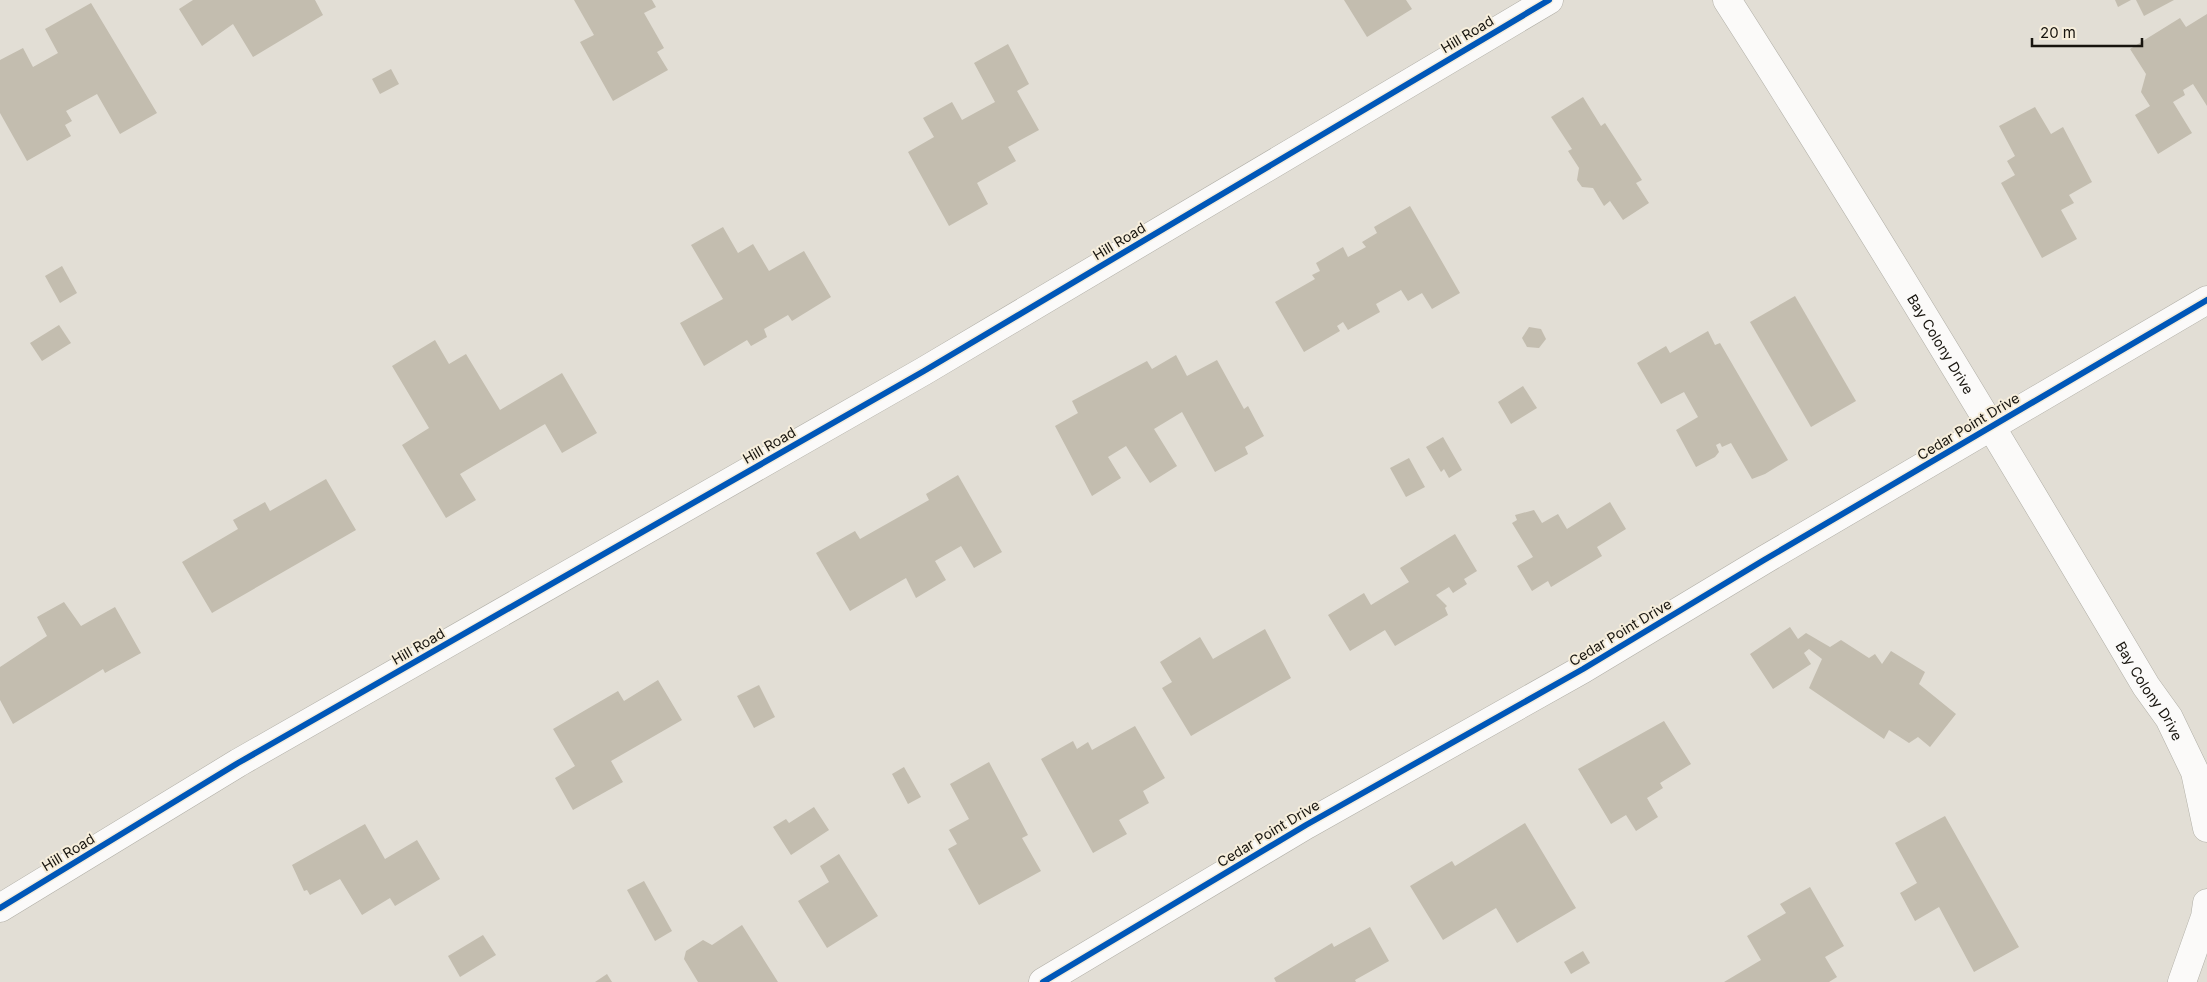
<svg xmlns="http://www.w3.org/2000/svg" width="2207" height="982" viewBox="0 0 2207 982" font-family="Inter,sans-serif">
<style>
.building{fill:#c3bdaf}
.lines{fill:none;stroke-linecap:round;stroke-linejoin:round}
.minor-casing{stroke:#b0aea6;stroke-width:29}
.minor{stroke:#fbfaf9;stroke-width:28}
.cycleway-casing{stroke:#f6eedc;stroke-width:9}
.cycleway{stroke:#0057b8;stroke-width:6}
.labels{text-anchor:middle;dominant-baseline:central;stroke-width:4;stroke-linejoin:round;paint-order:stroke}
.street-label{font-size:14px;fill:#17140e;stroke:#f6eedc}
</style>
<rect width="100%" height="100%" fill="#e2ded5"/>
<g class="building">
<polygon points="193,0 315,0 323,15 253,57 233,24 202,46 179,9"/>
<polygon points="574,0 652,0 656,7 644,13 664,48 657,52 668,70 613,101 580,42 594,35"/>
<polygon points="1344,0 1406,0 1412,9 1367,37"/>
<polygon points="2115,0 2131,0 2118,7"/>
<polygon points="2136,0 2174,0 2144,16"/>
<polygon points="91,3 157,113 120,134 97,94 66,111 72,121 65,125 71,136 27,161 0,113 0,60 23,48 33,67 58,53 45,29"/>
<polygon points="2207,14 2207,106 2193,84 2183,90 2185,95 2173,102 2192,133 2158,154 2135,115 2150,106 2141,92 2146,74 2130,49 2180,18 2186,27"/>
<polygon points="1008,44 1029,84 1017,91 1039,130 1008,147 1016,161 977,183 988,204 949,226 908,152 934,137 923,118 952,102 962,120 995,102 974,63"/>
<polygon points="391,69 399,84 380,94 372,79"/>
<polygon points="1583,97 1601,126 1605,123 1642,180 1636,183 1649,203 1623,220 1610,201 1604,206 1593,188 1582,187 1577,180 1579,168 1568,151 1572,149 1551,117"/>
<polygon points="2035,107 2051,134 2063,127 2092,182 2069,195 2074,203 2061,210 2077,239 2042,258 2001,183 2015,175 2007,161 2015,156 1999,126"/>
<polygon points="1410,206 1460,293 1432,309 1422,293 1408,301 1401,290 1376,304 1380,312 1348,330 1343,322 1337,326 1340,331 1304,352 1275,302 1315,279 1312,275 1320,271 1316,263 1343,247 1348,257 1366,247 1362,242 1377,233 1374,227"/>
<polygon points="723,227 738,253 753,244 769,271 804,251 831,297 792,321 788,315 764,329 767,337 751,346 747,340 704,366 680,323 723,299 691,245"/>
<polygon points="62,266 77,293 60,303 45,276"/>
<polygon points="1795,296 1856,401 1811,427 1750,322"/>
<polygon points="59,325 71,343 42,361 30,343"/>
<polygon points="1529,327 1541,329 1546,339 1539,348 1527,347 1522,338"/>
<polygon points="1708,331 1715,345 1720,343 1788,460 1765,474 1752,479 1731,443 1722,447 1720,443 1716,445 1719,452 1715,457 1696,467 1676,430 1698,417 1684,392 1661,404 1637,363 1666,346 1670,353"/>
<polygon points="435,340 449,364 466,354 500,410 562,373 597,433 562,453 545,424 460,474 476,500 446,518 402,445 429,428 392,366"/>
<polygon points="1176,355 1187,376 1217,360 1244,409 1248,406 1264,436 1245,447 1248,454 1215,472 1182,412 1154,429 1177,466 1150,483 1126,446 1108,457 1121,478 1092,496 1055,426 1078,413 1072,401 1147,361 1152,369"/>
<polygon points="1523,386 1537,408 1511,424 1498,402"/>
<polygon points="1443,437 1462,470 1449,478 1444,469 1441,472 1426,447"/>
<polygon points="1409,458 1425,487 1406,497 1390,468"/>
<polygon points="958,475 1002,552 974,568 961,546 935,561 946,580 916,598 906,578 850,611 816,553 855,531 860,539 929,500 926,494"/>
<polygon points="326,479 356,530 212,613 182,562 238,529 233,520 265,502 270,511"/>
<polygon points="1610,502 1626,529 1597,547 1602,556 1551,587 1548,581 1532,591 1517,566 1533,557 1512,523 1517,520 1515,515 1534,510 1542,523 1558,514 1567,529"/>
<polygon points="1455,534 1477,571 1464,579 1467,584 1453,593 1449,587 1436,595 1447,606 1445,608 1448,615 1395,646 1385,630 1350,651 1328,615 1364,593 1371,605 1409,582 1400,568"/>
<polygon points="64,602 81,626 115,607 141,653 105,673 103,669 13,724 0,700 0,667 47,636 37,617"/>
<polygon points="1790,627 1798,639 1806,633 1830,647 1841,640 1869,658 1875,654 1882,664 1891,651 1925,672 1919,684 1956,714 1930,747 1918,737 1909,743 1889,730 1884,739 1809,688 1822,659 1809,649 1804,653 1811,664 1773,689 1750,654"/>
<polygon points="1265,629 1291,678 1191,736 1162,688 1172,682 1160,662 1200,637 1213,659"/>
<polygon points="658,680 682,720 611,761 623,782 573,810 555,778 575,766 553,729 618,691 624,701"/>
<polygon points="759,685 775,717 754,728 737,696"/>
<polygon points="1664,721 1691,764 1660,783 1663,788 1647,798 1658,817 1636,831 1626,815 1611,824 1578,769"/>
<polygon points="1135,726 1165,778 1143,791 1149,803 1119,820 1127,834 1093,853 1041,759 1073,741 1077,749 1088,742 1092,750"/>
<polygon points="989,762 1028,835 1022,838 1041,871 979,905 948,849 957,844 949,830 969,819 950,784"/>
<polygon points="904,767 921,797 908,804 892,774"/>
<polygon points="814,807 829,830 791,855 773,827 786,819 789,823"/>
<polygon points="1945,816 2019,947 1974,972 1939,907 1915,921 1900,893 1917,883 1895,843"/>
<polygon points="1525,823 1576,908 1517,943 1496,908 1443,940 1410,886 1452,861 1455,866"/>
<polygon points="365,824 385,859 417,840 440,879 395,906 390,898 362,915 340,879 310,895 307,890 304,891 292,865"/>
<polygon points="839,854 878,916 827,948 798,901 829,882 820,866"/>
<polygon points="644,881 672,931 655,941 627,890"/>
<polygon points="1810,887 1844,946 1825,957 1837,977 1829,982 1724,982 1761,960 1747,936 1786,913 1780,904"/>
<polygon points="742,925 778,982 698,982 684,959 686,951 703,940 712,945"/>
<polygon points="1370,927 1389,961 1355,980 1356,982 1276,982 1274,978 1332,943 1334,947"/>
<polygon points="483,935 496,955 460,977 448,956"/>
<polygon points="1583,951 1590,963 1571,974 1564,962"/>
<polygon points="607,974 612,982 595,982"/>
</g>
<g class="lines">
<g class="minor-casing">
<g id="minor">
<path id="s1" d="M1727,0C1872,226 2010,456 2146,686L2169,718L2195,772L2207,828"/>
<polyline points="0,908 238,763 924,371 1549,0"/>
<polyline points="1043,982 1306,825 1583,669 1764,560 2207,300"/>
<polyline points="2182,982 2205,917 2207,903"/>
</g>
</g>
<use href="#minor" class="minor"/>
<g class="cycleway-casing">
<g id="cycleway">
<polyline points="0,908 238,763 924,371 1549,0"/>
<polyline points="1043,982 1306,825 1583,669 1764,560 2207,300"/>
</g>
</g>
<use href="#cycleway" class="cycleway"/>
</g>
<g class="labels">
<g class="street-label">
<text transform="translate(1467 34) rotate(-31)">Hill Road</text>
<text transform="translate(1119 241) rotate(-31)">Hill Road</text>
<text stroke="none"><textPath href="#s1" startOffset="405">Bay Colony Drive</textPath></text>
<text transform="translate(1968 426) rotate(-31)">Cedar Point Drive</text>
<text transform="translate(769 445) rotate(-30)">Hill Road</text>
<text transform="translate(1620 632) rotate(-31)">Cedar Point Drive</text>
<text transform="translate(418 646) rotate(-30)">Hill Road</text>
<text stroke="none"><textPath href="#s1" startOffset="810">Bay Colony Drive</textPath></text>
<text transform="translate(1268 833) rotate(-31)">Cedar Point Drive</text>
<text transform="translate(68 852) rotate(-31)">Hill Road</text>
</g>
</g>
<path d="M2032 38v8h110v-8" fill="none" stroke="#17140e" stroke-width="2.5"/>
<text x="2040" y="38" font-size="15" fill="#17140e" stroke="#f6eedc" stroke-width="4" paint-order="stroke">20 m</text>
</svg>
